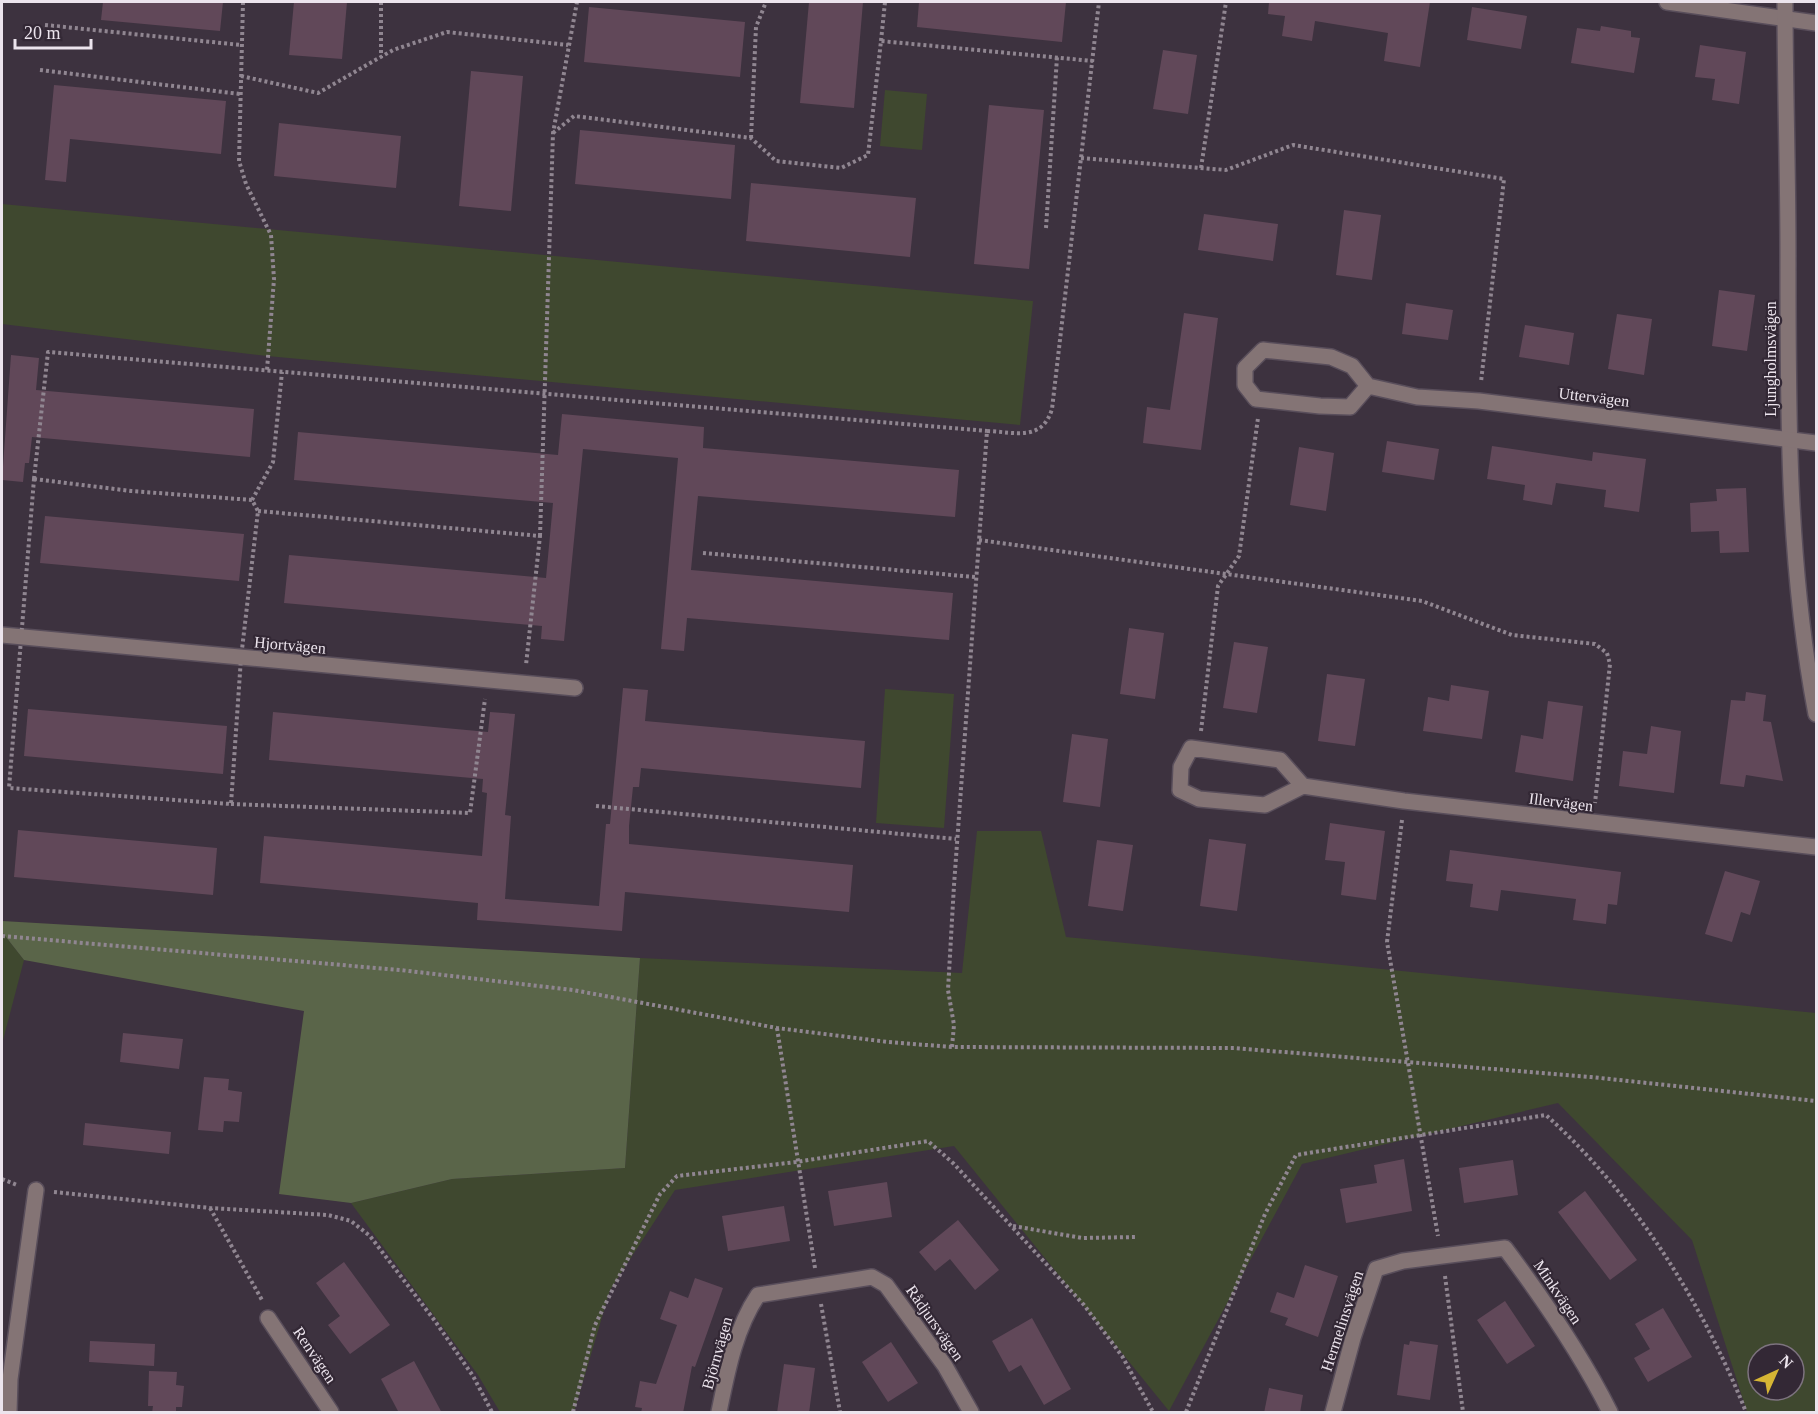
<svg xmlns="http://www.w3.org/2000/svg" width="1818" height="1414" viewBox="0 0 1818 1414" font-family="Georgia,serif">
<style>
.green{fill:#3f482f;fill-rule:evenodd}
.forest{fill:#5a6549}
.building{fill:#614859}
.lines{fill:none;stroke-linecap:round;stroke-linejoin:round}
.minor-casing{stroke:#594e5b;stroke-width:18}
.path{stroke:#908691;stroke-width:4;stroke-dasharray:3 3;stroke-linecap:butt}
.minor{stroke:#847475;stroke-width:15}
.labels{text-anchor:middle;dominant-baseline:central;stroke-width:4.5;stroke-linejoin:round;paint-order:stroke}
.street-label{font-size:16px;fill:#ece4ed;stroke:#332835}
</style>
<rect width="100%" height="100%" fill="#3d323f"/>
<g class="green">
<polygon points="885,90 927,94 922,150 880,146"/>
<polygon points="2,204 1033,301 1020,425 267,356 2,324"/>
<polygon points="885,689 954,694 944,828 876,823"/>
<path d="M977,831H1041L1066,937L1816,1013V1412H1747L1692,1240L1558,1103L1302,1164L1169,1411L954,1146L675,1190L610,1290L574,1412H500L478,1375L351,1203L452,1179L625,1168L640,958L962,973ZM1758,1354H1794V1390H1758Z"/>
<polygon points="2,932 24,960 2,1044"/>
</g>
<polygon class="forest" points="2,921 640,958 625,1168 452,1179 351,1203 279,1194 304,1011 24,960 2,932"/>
<g class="building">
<polygon points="103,2 223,2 220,31 101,20"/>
<polygon points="294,2 347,2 342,59 289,55"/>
<polygon points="809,2 863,2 854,108 800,103"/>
<polygon points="919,2 1066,2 1062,42 917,27"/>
<polygon points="1269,2 1430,2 1420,67 1384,61 1388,33 1315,21 1312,41 1282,36 1285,16 1268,14"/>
<polygon points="589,7 745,22 740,77 584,62"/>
<polygon points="1472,7 1527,16 1521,49 1467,40"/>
<polygon points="1601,26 1631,31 1631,37 1640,38 1634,73 1571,63 1577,28 1600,31"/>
<polygon points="1700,45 1746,52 1739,104 1712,100 1715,79 1695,77"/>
<polygon points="1163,50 1197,55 1188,114 1153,109"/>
<polygon points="471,71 523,76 511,211 459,206"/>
<polygon points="54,85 226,101 221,154 70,139 66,182 45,180"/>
<polygon points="989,105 1044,110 1029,269 974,264"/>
<polygon points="279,123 401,136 396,188 274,176"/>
<polygon points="580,130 735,145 731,199 575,184"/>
<polygon points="751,183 916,198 910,257 746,241"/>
<polygon points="1344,210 1381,215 1372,280 1336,275"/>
<polygon points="1204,214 1278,224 1273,261 1198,250"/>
<polygon points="1719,290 1755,295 1747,351 1712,346"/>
<polygon points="1406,303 1453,310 1448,340 1402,334"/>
<polygon points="1184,313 1218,318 1201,450 1143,443 1147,407 1170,410"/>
<polygon points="1617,314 1652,319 1644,375 1608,369"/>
<polygon points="1525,325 1574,333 1569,365 1519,357"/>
<polygon points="11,355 39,358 36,390 254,409 250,457 32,437 29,463 25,463 23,482 2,480"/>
<polygon points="562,414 704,427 703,448 959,470 955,517 698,496 691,570 953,593 949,640 687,618 684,651 661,649 678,458 583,449 564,641 541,639 542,626 284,603 289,555 546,578 553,503 294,480 298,432 558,455"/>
<polygon points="1387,441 1439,449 1434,480 1382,472"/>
<polygon points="1492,446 1592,461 1593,452 1646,459 1639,512 1604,507 1606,490 1556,483 1552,505 1523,500 1525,485 1487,479"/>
<polygon points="1299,447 1334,453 1326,511 1290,505"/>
<polygon points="1746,488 1749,552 1720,553 1719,531 1691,532 1690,503 1717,501 1716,489"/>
<polygon points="45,516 244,534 239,581 40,563"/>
<polygon points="1129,628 1164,633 1155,699 1120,694"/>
<polygon points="1234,642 1268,647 1257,713 1223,708"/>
<polygon points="1327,674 1365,679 1355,746 1318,741"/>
<polygon points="1451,685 1489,691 1482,739 1423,731 1428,697 1449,701"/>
<polygon points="623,688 648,690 645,721 865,741 861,788 641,768 639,787 633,787 629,826 629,844 853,865 849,912 625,892 622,931 477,920 478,903 260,883 264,836 482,856 487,793 482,792 483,779 269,760 273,712 488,732 490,712 515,714 505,815 511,816 505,899 599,906 606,824 610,824"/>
<polygon points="1746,692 1766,695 1763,721 1771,722 1783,781 1746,775 1744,787 1720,784 1731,700 1745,701"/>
<polygon points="1548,701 1583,706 1573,781 1515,772 1521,735 1543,739"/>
<polygon points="28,709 227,726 223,774 24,756"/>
<polygon points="1651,726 1681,731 1674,793 1619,786 1623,751 1647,754"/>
<polygon points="1072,734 1108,739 1100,807 1063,802"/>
<polygon points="1330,823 1385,831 1376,900 1341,895 1345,862 1325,860"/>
<polygon points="18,830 217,848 213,895 14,877"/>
<polygon points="1209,839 1246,844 1237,911 1200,906"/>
<polygon points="1097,840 1133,845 1123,911 1088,906"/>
<polygon points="1450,850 1621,872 1617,905 1608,904 1606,924 1573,920 1576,899 1501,890 1498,911 1470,907 1473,884 1446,881"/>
<polygon points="1725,871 1760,881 1750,915 1741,912 1732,942 1705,934"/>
<polygon points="123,1033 183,1039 179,1069 120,1062"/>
<polygon points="204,1077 229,1079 228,1090 242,1092 239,1122 224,1121 223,1132 198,1130"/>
<polygon points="85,1123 171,1132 169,1154 83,1145"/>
<polygon points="1404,1159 1412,1211 1346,1223 1340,1189 1377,1183 1374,1165"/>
<polygon points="1513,1160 1518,1195 1464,1203 1459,1168"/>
<polygon points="887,1182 892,1217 834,1226 828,1191"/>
<polygon points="1585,1191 1637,1260 1610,1280 1558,1212"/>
<polygon points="784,1206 790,1241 728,1251 722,1216"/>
<polygon points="958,1220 999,1270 975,1290 950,1259 935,1271 919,1252"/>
<polygon points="344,1262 390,1325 350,1354 328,1325 340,1316 316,1283"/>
<polygon points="1305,1265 1338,1276 1318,1337 1285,1325 1288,1318 1270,1312 1277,1292 1294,1298"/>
<polygon points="695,1278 723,1288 695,1367 692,1366 683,1413 641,1413 642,1408 635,1407 640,1381 656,1384 677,1325 660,1319 670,1291 688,1298"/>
<polygon points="1505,1301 1535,1346 1507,1364 1477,1320"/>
<polygon points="1663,1308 1692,1357 1648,1382 1634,1358 1650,1349 1635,1324"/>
<polygon points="1032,1318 1071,1389 1044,1405 1021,1365 1009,1372 992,1341"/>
<polygon points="90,1341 155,1344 154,1366 89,1362"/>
<polygon points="1410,1341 1438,1345 1430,1400 1397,1395 1404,1344 1409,1345"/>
<polygon points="891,1342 918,1383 888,1402 862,1362"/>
<polygon points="414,1361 442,1413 399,1413 381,1379"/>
<polygon points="784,1364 815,1368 809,1413 777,1413"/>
<polygon points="149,1371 177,1372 176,1385 184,1386 182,1407 176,1407 176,1413 152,1413 153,1406 148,1406"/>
<polygon points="1269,1388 1303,1395 1300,1413 1264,1413"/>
</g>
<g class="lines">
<g class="minor-casing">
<g id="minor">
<polyline points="1667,2 1816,23"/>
<path d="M1785,2C1785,86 1788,171 1788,256C1788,410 1787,563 1816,714"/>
<polyline points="1368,386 1350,407 1320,406 1256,399 1245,385 1245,368 1263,350 1331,357 1352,366 1368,386 1417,397 1479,401 1816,443"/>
<polyline points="2,635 575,688"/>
<polyline points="1303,786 1280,760 1191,748 1181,767 1180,790 1199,799 1265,805 1303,786 1404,801 1816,847"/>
<polyline points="268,1318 331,1412"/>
<polyline points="9,1412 10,1379 36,1190"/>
<path d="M719,1412C727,1373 735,1329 758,1295L872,1277L886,1285L945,1366L971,1412"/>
<path d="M1333,1412L1353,1338L1376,1269L1403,1261L1505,1248C1544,1300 1581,1354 1610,1412"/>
</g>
</g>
<g class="path">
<polyline points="243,2 239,161 246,184 271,235 274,279 267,370"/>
<polyline points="381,2 381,57"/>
<polyline points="45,25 241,45"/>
<polyline points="881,41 885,2"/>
<polyline points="40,70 240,94"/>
<polyline points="241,76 318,93 393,50 447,32 568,45"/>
<polyline points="553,133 574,116 751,138 776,161 841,168 868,155 881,41 1093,61"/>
<polyline points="751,138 756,27 766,2"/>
<polyline points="1081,158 1226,170 1293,145 1504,179 1481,382"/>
<polyline points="1201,168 1226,2"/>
<polyline points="1046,228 1057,57"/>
<polyline points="34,479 48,352 987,431"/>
<polygon points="34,479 131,491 252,500 258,511 241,658 231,804 9,788"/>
<polyline points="252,500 273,462 282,372"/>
<polyline points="258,511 540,536 526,665"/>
<polyline points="540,536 553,133 577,2"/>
<polyline points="979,540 1422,601 1512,635 1595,644 1607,653 1610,664 1595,803"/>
<polyline points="703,553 975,577"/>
<polyline points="1201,731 1218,586 1239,556 1258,418"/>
<polyline points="231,804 470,813 485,699"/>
<polyline points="596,806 956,839"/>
<polyline points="1402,820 1387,942 1438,1236"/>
<polyline points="2,936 400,970 573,990 777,1028 888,1042 952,1047 1234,1048 1591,1077 1816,1101"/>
<polyline points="777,1028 815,1268"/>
<path d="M952,1047L954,1025L948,990L954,885L987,431C1015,432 1042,442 1052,409L1099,2"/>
<polyline points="2,1179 17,1185"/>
<polyline points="54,1192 210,1208 328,1215 351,1221 370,1236 435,1321 473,1376 492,1412"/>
<polyline points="210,1208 262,1300"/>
<polyline points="1013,1226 1082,1238 1137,1237"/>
<polyline points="1445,1276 1463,1412"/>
<polyline points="821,1304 840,1412"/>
<polyline points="573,1412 595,1325 660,1194 677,1176 796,1162 928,1141 954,1164 1084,1305 1122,1356 1153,1412"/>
<path d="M1186,1412L1265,1214L1296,1155L1546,1115C1635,1195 1702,1302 1746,1412"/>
</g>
<use href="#minor" class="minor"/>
</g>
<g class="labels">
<g class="street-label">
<text transform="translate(1770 359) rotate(-90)">Ljungholmsvägen</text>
<text transform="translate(1594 397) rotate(7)">Uttervägen</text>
<text transform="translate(290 645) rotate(5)">Hjortvägen</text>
<text transform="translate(1561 802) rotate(7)">Illervägen</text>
<text transform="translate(1558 1292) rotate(56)">Minkvägen</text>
<text transform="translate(1342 1321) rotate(-72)">Hermelinsvägen</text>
<text transform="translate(935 1323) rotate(55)">Rådjursvägen</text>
<text transform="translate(717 1353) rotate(-74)">Björnvägen</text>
<text transform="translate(315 1355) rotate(56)">Renvägen</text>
</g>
</g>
<rect width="1818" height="1414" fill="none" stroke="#ece4ed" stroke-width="6"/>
<g transform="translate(1776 1372) rotate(45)"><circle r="28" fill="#332835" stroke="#7d737f" stroke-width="1.5"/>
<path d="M0-4.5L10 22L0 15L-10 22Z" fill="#d6b534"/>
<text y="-9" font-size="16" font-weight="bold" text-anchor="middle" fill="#ece4ed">N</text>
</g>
<path d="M15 39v9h76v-9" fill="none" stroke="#ece4ed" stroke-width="3"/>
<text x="24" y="39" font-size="18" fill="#ece4ed" stroke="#332835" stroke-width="4.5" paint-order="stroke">20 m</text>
</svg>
